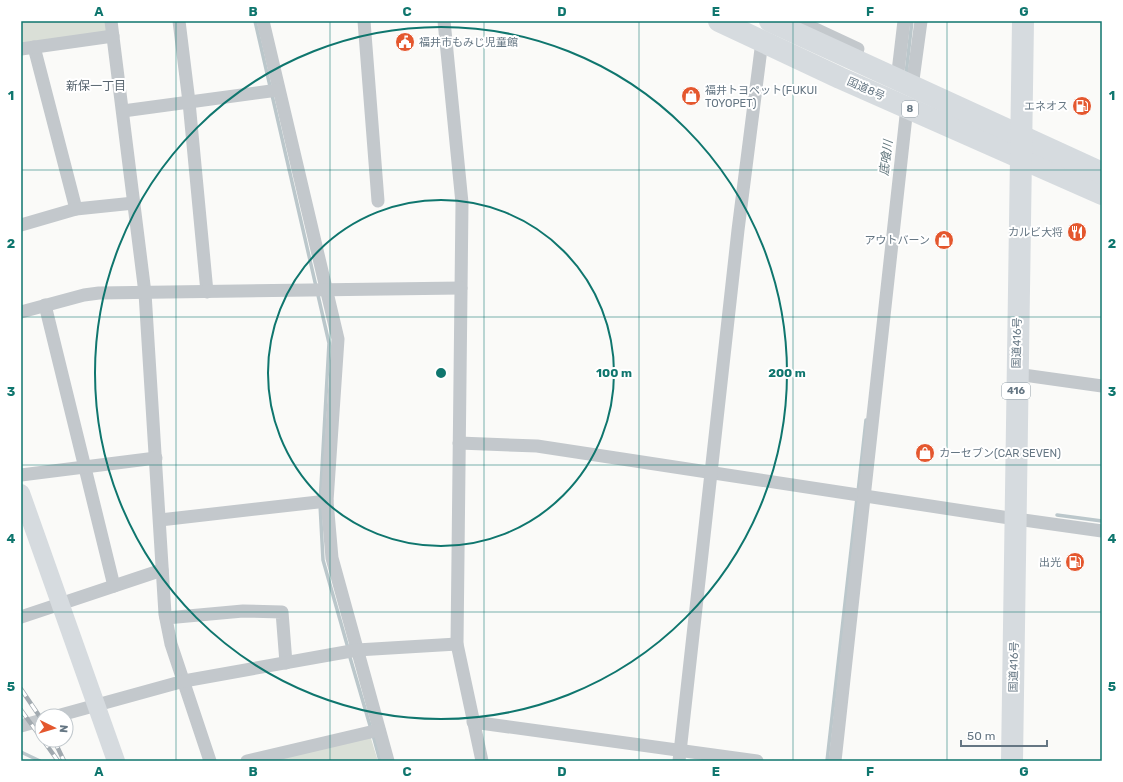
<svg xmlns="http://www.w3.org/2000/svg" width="1123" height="782" viewBox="0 0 1123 782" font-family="Rubik,'Noto Sans JP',sans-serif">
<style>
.green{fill:#dadfd7}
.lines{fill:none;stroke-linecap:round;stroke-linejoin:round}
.stream{stroke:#bbc7cb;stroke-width:3.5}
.street{stroke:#c3c8cc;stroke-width:13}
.secondary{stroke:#d6dbdf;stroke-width:18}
.highway{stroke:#d6dbdf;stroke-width:22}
.rail-casing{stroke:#a2aab0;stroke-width:4.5}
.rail{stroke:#fff;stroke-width:3;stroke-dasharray:9;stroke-linecap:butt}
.grid{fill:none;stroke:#0f766e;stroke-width:1;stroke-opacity:0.55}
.ring{fill:none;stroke:#0f766e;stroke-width:2}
.labels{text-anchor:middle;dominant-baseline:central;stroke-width:4;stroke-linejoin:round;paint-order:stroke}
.shield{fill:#fff;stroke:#939fa8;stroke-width:1}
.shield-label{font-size:10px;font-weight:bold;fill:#657683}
.poi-label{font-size:11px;fill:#657683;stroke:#fff;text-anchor:end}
.street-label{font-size:11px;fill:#657683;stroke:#fff}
.neighbourhood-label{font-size:12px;fill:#57646e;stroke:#fff}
.water-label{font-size:12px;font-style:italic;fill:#60757c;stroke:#fff}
.centre{fill:#0f766e;stroke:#fff;stroke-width:2}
.ring-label{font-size:12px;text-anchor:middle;font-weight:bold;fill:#0f766e;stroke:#fff;stroke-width:4;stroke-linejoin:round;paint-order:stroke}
.neatline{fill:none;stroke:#0f766e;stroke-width:1.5}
.grid-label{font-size:13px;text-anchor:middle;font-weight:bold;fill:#0f766e}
</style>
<rect width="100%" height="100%" fill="#fafaf8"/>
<g class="green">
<polygon points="21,21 111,21 113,36 21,49"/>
<polygon points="369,732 378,761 257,761"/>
</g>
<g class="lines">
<g class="stream">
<polyline points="255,21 329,343 320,504 323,560 348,648"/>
<polyline points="906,74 912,21"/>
<polyline points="858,492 866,420"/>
<polyline points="1057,515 1102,521"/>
<polyline points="349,654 371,729"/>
<polyline points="373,735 380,761"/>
<polyline points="21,752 40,761"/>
<polyline points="827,761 857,498"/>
</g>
<g class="street">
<polyline points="111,21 145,293 165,614 171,644 210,761"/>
<polyline points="179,21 189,102 207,292"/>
<polyline points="263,21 338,339 327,501 332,558 388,761"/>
<polyline points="364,21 378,201"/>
<polyline points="444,21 462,203 457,644 482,761"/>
<polyline points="798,21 858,49"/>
<polyline points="34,47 76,209"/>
<polyline points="21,49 113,36"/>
<polyline points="897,80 904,21"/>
<polyline points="912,87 921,21"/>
<polyline points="123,111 278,90"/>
<polyline points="21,225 76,209 134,203"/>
<polyline points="45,305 114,586"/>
<polyline points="21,312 84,295 99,293 461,288"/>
<polyline points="1016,374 1102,386"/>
<polyline points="459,443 537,446 1016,519 1102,531"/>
<polyline points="21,475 156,458"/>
<polyline points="160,520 327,501"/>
<polyline points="21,617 162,570"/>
<polyline points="166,618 243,611 282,612 286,663"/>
<polyline points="57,716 184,681 357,650 457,644"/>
<polyline points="473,722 757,761"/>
<polyline points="21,726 42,720"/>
<polyline points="247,761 379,730"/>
<polyline points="679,761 738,230 762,41"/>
<polyline points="835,761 907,107"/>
</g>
<polyline class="secondary" points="21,493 116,761"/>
<g class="highway">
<polyline points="719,21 840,78 1102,194"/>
<polyline points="770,21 1102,173"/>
<path d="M1012,761C1017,514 1018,268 1023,21"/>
</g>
<g class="rail-casing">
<g id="rail">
<polyline points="21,689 42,720"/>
<polyline points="21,710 42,739"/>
<polyline points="43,740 58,761"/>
<polyline points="54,740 64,761"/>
</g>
</g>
<use href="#rail" class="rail"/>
</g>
<path class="grid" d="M176,21V761M330,21V761M484,21V761M639,21V761M793,21V761M947,21V761M21,170H1102M21,317H1102M21,465H1102M21,612H1102"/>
<g class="ring">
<circle cx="441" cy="373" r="173"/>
<circle cx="441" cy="373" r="346"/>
</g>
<defs>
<g id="civic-disc" transform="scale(1)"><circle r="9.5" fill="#e4572e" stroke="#fff"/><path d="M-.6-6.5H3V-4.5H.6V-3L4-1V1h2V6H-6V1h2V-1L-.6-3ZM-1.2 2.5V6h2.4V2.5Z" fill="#fff"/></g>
<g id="shop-disc" transform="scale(1)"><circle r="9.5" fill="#e4572e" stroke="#fff"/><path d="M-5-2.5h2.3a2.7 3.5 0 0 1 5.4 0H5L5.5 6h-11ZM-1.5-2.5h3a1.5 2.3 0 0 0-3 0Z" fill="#fff"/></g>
<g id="fuel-disc" transform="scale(1)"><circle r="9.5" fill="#e4572e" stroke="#fff"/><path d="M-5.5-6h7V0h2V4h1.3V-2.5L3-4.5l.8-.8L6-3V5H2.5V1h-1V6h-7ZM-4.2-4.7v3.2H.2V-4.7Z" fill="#fff"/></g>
<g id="restaurant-disc" transform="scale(1)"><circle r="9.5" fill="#e4572e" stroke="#fff"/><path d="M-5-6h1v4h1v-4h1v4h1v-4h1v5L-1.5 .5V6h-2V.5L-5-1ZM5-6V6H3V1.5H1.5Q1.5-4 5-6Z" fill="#fff"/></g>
</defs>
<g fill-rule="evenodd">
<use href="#civic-disc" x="405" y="42"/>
<use href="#shop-disc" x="691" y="96"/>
<use href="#fuel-disc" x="1082" y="106"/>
<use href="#restaurant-disc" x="1077" y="232"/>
<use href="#shop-disc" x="944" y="240"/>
<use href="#shop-disc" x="925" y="453"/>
<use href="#fuel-disc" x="1075" y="562"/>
</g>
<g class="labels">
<g class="shield">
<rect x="902" y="101" width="16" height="16" rx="3"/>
<rect x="1002" y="383" width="28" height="16" rx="3"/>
</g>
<g class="shield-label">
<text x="910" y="109">8</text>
<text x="1016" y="391">416</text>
</g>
<g class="poi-label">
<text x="419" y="42" text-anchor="start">福井市もみじ児童館</text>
<text x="705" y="90" text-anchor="start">福井トヨペット(FUKUI<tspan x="705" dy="13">TOYOPET)</tspan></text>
<text x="1068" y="106">エネオス</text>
<text x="1063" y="232">カルビ大将</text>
<text x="930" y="240">アウトバーン</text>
<text x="939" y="453" text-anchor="start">カーセブン(CAR SEVEN)</text>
<text x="1061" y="562">出光</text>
</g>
<g class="street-label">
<text transform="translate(866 89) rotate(24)">国道8号</text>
<text transform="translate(1017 343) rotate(-89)">国道416号</text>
<text transform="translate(1014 667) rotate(-89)">国道416号</text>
</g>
<g class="neighbourhood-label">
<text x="96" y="86">新保一丁目</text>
</g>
<g class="water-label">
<text transform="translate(886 158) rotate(-83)">底喰川</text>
</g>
</g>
<circle cx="441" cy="373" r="6" class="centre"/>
<g class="ring-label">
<text x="614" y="377">100 m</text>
<text x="787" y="377">200 m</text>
</g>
<rect width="1123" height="782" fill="none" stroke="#ffffff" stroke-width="44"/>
<g transform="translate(54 728) rotate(95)"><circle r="19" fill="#ffffff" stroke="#c1c8cd"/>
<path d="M0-3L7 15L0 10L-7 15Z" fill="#e4572e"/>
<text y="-6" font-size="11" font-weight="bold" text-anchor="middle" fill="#657683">N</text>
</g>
<path d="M961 740v6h86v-6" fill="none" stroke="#657683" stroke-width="2"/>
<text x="967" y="740" font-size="12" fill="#657683" stroke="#ffffff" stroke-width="3" paint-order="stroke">50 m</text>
<rect x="22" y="22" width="1079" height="738" class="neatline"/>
<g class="grid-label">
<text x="99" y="16">A</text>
<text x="253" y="16">B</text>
<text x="407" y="16">C</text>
<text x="562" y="16">D</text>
<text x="716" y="16">E</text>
<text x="870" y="16">F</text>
<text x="1024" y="16">G</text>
<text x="11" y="100">1</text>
<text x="1112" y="100">1</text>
<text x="11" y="248">2</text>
<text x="1112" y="248">2</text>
<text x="11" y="396">3</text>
<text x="1112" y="396">3</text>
<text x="11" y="543">4</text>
<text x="1112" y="543">4</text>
<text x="11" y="691">5</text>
<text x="1112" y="691">5</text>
<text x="99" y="776">A</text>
<text x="253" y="776">B</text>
<text x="407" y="776">C</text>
<text x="562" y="776">D</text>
<text x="716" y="776">E</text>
<text x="870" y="776">F</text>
<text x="1024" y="776">G</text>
</g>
</svg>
